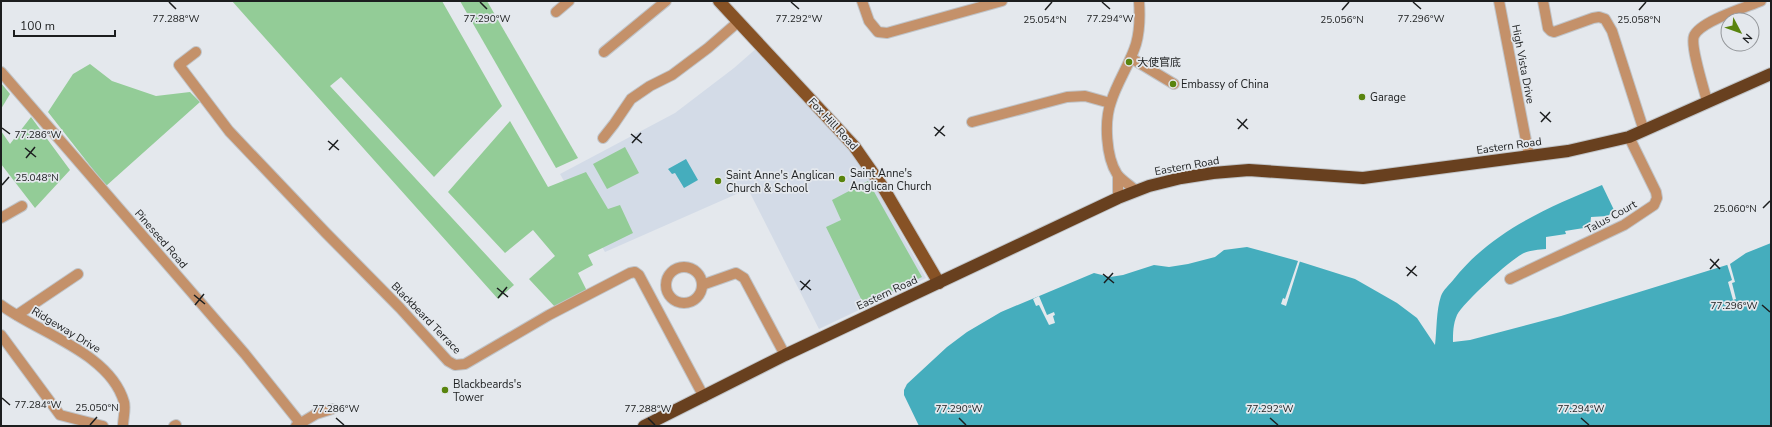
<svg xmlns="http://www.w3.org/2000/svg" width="1772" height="427" viewBox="0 0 1772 427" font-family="'Nunito Sans','Noto Sans SC',sans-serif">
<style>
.built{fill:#d3dbe7}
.green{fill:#93cc97}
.water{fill:#45adbd}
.pier{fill:#e4e8ed}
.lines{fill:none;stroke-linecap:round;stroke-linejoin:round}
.minor-casing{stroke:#c0c4c8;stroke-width:12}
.major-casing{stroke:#c0c4c8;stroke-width:14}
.highway-casing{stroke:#c0c4c8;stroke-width:14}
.minor{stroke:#c4916a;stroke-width:10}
.major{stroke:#875225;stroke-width:12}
.highway{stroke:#68401f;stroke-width:12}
.ticks{fill:none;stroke:#1c1e1f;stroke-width:1.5}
.poi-dot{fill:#59840e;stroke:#e4e8ed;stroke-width:1.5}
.labels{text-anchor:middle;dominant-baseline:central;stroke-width:3.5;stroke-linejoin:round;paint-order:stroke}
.poi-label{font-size:11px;fill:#1c1e1f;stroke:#e4e8ed;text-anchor:start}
.street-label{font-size:11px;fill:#1c1e1f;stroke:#e4e8ed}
.ticks-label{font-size:10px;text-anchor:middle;fill:#1c1e1f;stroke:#e4e8ed;stroke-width:3.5;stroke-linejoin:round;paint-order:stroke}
</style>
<rect width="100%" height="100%" fill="#e4e8ed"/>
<polygon class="built" points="758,47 848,147 868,174 926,278 819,329 748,189 605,252 560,174 675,113 734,68"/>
<g class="green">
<polygon points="232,1 442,1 502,106 434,177 341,77 330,86 514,285 498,299"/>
<polygon points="460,1 487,1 578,158 556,168"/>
<polygon points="90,64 112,81 156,96 190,92 200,102 106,186 48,112 73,74"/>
<polygon points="1,83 10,94 1,109"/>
<polygon points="31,117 70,170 35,208 1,164 1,131 10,144"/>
<polygon points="510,121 548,187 586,172 608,209 620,205 633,233 588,255 593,265 578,273 587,291 556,308 529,279 555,256 533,230 505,253 448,192"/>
<polygon points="625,147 639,173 607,189 593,164"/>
<polygon points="868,181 922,277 864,305 826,227 841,220 832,200"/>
</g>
<g class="water">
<polygon points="686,159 698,180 684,188 675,173 672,174 668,169"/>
<path d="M1602,185L1614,210L1608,216L1591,217L1590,227L1565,231L1566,234L1546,237V249C1538,250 1529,250 1522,254C1509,261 1463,303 1457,315C1453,324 1453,333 1453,342L1470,340L1561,316L1636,293L1730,264L1746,253L1771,243V426H919L904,395V390L907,384L947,347L967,332L1001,312L1094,273L1110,277L1123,275L1154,265L1169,267L1188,264L1215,257L1224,250L1247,247L1298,261L1355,279L1397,303L1417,318L1435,345C1437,329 1436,311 1441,296C1443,290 1450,284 1454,279C1492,231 1547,208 1602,185Z"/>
</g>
<g class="pier">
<polygon points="1298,261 1300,261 1286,306 1281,304 1283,298 1285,299"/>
<polygon points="1727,264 1730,264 1735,282 1732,283 1736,299 1733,300 1728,282 1732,280"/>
<polygon points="1039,296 1047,315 1054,312 1055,315 1053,316 1055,323 1049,325 1039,305 1036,306 1033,299"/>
</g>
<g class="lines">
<g class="minor-casing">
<g id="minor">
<polyline points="862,1 869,21 878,32 887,33 1002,1"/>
<polyline points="1499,1 1529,156"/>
<polyline points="1543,1 1548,28 1551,31 1554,32 1593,18 1599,17 1605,19 1612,31 1644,131"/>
<polyline points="556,12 569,1"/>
<polyline points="196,52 179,65 229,131 326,233 400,308 448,361 455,365 465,364 549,315 630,273 635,272 639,275 704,397"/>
<polyline points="604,52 666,1"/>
<polyline points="1131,58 1174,84"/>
<polyline points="1,72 245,354 301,424"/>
<path d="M1707,101C1704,89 1690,46 1694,36C1700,21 1747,7 1761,1"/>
<polyline points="972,122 1067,97 1085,96 1110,103"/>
<polyline points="603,138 614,124 631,99 650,86 672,75 708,48 738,22"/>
<polyline points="1118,176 1118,198"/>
<path d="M1135,190C1130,185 1121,180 1117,174C1106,157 1104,121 1111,102C1117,82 1130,64 1136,44C1140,30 1140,15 1139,1"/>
<polyline points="1,218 22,206"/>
<circle cx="684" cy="285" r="18"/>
<polyline points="1510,279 1624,225 1654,205 1657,198 1656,192 1629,137"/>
<polyline points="702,285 736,273 744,278 785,355"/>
<path d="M1,305C39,333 110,353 124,402C126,408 123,419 123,426"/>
<polyline points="17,315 78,274"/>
<polyline points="1,335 60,415 103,426"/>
<polyline points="174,426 176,425"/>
<polyline points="296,426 316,414 332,409"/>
</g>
</g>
<g class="major-casing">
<polyline id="major" points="719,1 854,146 884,189 939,283"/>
</g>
<g class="highway-casing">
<polyline id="highway" points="644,426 785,355 1118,198 1149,186 1181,178 1213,173 1249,170 1363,178 1568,151 1629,137 1771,74"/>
</g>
<use href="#minor" class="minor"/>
<use href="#major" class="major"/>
<use href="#highway" class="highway"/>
</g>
<path class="ticks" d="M169,2L176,9M480,2L487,9M791,2L799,9M1102,2L1110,9M1413,2L1421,9M1045,10L1052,2M1342,10L1349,2M1639,10L1646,2M1540,112L1551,122M1237,119L1248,129M1541,122L1550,112M934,127L945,136M2,128L10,134M1238,129L1247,119M631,134L642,143M935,136L944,126M328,141L339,150M632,143L641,133M25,148L36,157M329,150L338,140M26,158L35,147M2,185L9,177M1763,208L1770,201M1710,259L1720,269M1406,267L1417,276M1710,269L1719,259M1103,274L1114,283M1407,276L1416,266M800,281L811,290M1104,283L1113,273M497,288L508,297M801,290L810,280M194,295L205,304M498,298L507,287M195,305L204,294M1762,305L1770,312M2,398L10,405M336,418L344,425M648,418L655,425M959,418L966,425M1270,418L1278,425M1581,418L1589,425M90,425L97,417"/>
<g class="poi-dot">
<circle cx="1129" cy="62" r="4"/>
<circle cx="1173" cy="84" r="4"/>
<circle cx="1362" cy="97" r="4"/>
<circle cx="842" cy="179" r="4"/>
<circle cx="718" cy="181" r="4"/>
<circle cx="445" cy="390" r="4"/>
</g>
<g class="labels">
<g class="poi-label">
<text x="1137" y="62">大使官底</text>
<text x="1181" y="84">Embassy of China</text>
<text x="1370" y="97">Garage</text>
<text x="850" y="173">Saint Anne's<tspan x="850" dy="13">Anglican Church</tspan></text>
<text x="726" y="175">Saint Anne's Anglican<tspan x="726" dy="13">Church &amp; School</tspan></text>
<text x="453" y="384">Blackbeards's<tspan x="453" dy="13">Tower</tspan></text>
</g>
<g class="street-label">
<text transform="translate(1523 64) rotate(79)">High Vista Drive</text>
<text transform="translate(833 124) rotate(47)">Fox Hill Road</text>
<text transform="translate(1509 146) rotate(-8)">Eastern Road</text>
<text transform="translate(1187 166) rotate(-10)">Eastern Road</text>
<text transform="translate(1611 217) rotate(-29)">Talus Court</text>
<text transform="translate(161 239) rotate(49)">Pineseed Road</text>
<text transform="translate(887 293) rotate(-25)">Eastern Road</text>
<text transform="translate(426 318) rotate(46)">Blackbeard Terrace</text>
<text transform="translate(66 330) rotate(31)">Ridgeway Drive</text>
</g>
</g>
<g class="ticks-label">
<text x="176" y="22">77.288°W</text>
<text x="487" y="22">77.290°W</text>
<text x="799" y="22">77.292°W</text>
<text x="1110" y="22">77.294°W</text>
<text x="1421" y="22">77.296°W</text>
<text x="1342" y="23">25.056°N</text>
<text x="1045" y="23">25.054°N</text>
<text x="1639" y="23">25.058°N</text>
<text x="38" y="138">77.286°W</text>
<text x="37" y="181">25.048°N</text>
<text x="1735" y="212">25.060°N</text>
<text x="1734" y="309">77.296°W</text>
<text x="38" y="408">77.284°W</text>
<text x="97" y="411">25.050°N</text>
<text x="336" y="412">77.286°W</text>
<text x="648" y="412">77.288°W</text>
<text x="959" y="412">77.290°W</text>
<text x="1270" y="412">77.292°W</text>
<text x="1581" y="412">77.294°W</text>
</g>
<rect width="1772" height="427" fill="none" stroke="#1c1e1f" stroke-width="4"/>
<g transform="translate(1740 32) rotate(131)"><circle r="19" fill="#e4e8ed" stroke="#94979b"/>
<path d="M0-3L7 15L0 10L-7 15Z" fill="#59840e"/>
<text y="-6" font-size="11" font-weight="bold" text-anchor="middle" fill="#1c1e1f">N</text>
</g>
<path d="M14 30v6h101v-6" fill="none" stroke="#1c1e1f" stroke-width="2"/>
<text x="20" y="30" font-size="12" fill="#1c1e1f" stroke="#e4e8ed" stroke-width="3" paint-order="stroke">100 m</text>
</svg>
